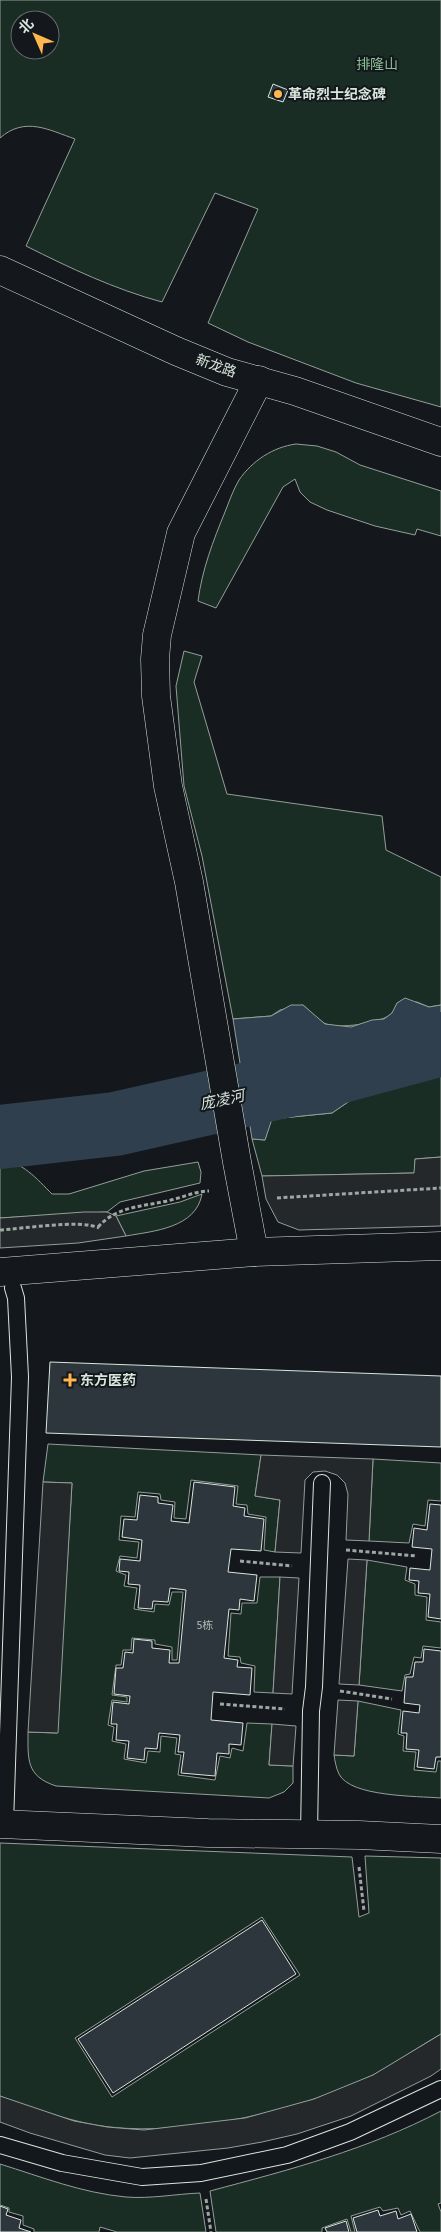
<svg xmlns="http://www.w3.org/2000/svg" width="441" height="2232" viewBox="0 0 441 2232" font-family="'Fira Sans','Noto Sans SC',sans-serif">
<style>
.green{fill:#1a2d24;stroke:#939e99;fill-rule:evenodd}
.parking{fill:#24282b;stroke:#939e99}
.water{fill:#2f3f4d;stroke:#939e99}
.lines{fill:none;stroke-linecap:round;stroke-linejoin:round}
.river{stroke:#2f3f4d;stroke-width:64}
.building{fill:#2c363c;stroke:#d8e6dc}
.service-casing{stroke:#d8e6dc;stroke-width:18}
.minor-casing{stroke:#d8e6dc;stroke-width:29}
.primary-casing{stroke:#d8e6dc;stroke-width:29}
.path{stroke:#9da8a2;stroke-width:3;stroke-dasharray:4 2.5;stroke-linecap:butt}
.service{stroke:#14181c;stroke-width:16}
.minor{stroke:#14181c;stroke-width:28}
.primary{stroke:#14181c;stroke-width:28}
.poi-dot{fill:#ffb74d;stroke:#14181c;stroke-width:2}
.labels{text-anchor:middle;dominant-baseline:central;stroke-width:4;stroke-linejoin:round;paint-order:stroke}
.number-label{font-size:11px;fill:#adbab4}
.park-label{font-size:14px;fill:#8ac095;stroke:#14181c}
.poi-label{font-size:14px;font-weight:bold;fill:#d8e6dc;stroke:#14181c;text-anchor:start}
.street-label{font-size:14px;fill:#d8e6dc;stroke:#14181c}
.water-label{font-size:15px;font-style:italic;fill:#d8e6dc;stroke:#14181c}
</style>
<rect width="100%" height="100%" fill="#14181c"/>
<g class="green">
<path d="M0,0H441V407L356,383L248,342L208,323L258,209L215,193L162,302C114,289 70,268 26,246L75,139C49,130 25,116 0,138ZM20,20H50V50H20Z"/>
<path d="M296,444L317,446L336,452L360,465L441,491V536L417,529L415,535L375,526L327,510L310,502L300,492L295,479L283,487L216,608L198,601C202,570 213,541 225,512C229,502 233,490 239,480C252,461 273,447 296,444Z"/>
<path d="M184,651L202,656L194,682L227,794L382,816L386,850L441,877V1005L429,1007L417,1002L397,1003C396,1006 394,1011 392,1013C384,1023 336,1030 324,1023C317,1019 310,1011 303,1005L280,1010L271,1016L233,1019L202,856L184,786L176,686Z"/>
<polygon points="421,1067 441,1068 441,1157 415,1159 415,1173 262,1176 252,1139 265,1140 271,1119 332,1113 370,1087 394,1074"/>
<path d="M0,1160C22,1161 37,1179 52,1194H69L144,1171L198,1162L201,1172L200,1183L120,1202L107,1212L0,1218Z"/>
<path d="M202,1194C196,1228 154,1231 126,1236L116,1216L180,1202Z"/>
<path d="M48,1444L261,1455L255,1496L280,1500L275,1552L264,1550L266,1517L248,1514L247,1505L236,1504L238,1486L191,1480L186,1519L174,1518L175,1502L161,1500L160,1494L138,1492L135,1517L121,1516L119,1540L139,1542L137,1558L120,1556L116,1571L126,1575L124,1586L137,1588L134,1609L154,1612L155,1604L169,1605L172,1592H183L177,1660H172V1647L155,1644V1640L132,1638L131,1650H123L121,1665H116L112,1695L127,1697V1702L112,1700L108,1725L114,1727L112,1741L126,1744L124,1759L146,1763L148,1751L160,1752L161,1736L177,1738L175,1754L181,1755L178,1775L215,1780L220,1756L230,1758L232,1748L243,1751L247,1723L272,1724L269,1765L293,1766V1783L284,1792L269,1798L56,1786C26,1776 28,1760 28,1732L57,1733L72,1483L43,1482Z"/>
<polygon points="373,1459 441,1463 441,1501 428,1500 425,1526 413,1524 409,1543 369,1541"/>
<polygon points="367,1560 407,1567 405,1580 415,1584 415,1595 427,1597 426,1620 441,1622 441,1648 423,1646 421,1658 414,1657 410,1674 405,1675 402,1691 359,1685"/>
<polygon points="260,1577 280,1577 273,1693 254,1692 255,1666 241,1663 240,1657 228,1656 231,1613 241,1614 242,1603 257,1603"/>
<path d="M358,1701L401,1710L398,1734L404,1736L403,1751L416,1752L414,1770L436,1772L438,1761H441V1798C417,1796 350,1797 339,1774C336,1768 335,1761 334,1755L354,1756Z"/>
<path d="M0,1843L352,1857L359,1917L369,1913L365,1856L441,1858V2034C418,2047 396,2063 373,2075C300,2111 189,2136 109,2127C74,2123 40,2110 7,2099L0,2096ZM262,1917L300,1975L112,2097L75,2038Z"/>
<path d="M441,2111V2203L438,2204L441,2212V2232H420L410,2211L401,2215L398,2208L383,2211L380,2207L351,2216L355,2232H351L347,2219L322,2228V2232H216L210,2191C289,2170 369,2149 441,2111Z"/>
<path d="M0,2164C42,2177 82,2193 126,2197C150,2199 176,2194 200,2193L206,2232H117L100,2227L99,2232H34V2229L23,2225V2216L9,2212V2208L0,2205Z"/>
</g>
<g class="parking">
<polygon points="441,1157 441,1226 299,1230 278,1222 266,1199 262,1176 414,1173 415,1159"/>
<polygon points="84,1212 107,1212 116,1216 126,1236 78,1243 0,1248 0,1218"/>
<polygon points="261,1455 373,1459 369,1541 346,1540 348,1494 345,1483 337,1475 325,1471 313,1472 305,1480 301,1553 275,1552 280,1500 255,1496"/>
<polygon points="43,1482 72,1483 58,1733 28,1732"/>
<polygon points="348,1559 367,1560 359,1685 339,1684"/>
<polygon points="280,1577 299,1578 292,1694 273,1693"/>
<polygon points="338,1700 358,1701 354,1756 334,1755"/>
<polygon points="272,1724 296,1726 293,1766 269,1765"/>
<polygon points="441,2034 441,2069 431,2076 351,2116 297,2134 262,2142 228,2148 130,2158 105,2155 30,2133 0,2122 0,2096 74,2121 107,2127 144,2130 245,2118 314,2099 373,2075"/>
</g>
<polygon class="water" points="405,998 429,1007 441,1005 441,1068 421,1067 394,1074 370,1087 332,1113 272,1119 265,1140 252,1139 233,1019 271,1016 291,1005 303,1005 325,1024 351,1027 372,1020 384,1019 392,1013 397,1003"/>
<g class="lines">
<polyline class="river" points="0,1137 115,1124 293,1084 441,1044"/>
</g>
<g class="building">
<polygon points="273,84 288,90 283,102 268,97"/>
<polygon points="50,1362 441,1376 441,1447 46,1433"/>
<polygon points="194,1482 235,1487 233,1506 245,1508 244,1516 264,1519 261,1551 231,1549 228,1572 257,1575 254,1601 240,1599 239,1610 229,1609 224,1658 238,1660 237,1667 252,1668 250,1695 213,1692 211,1720 243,1723 241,1745 229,1744 229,1754 217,1753 215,1776 181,1773 184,1752 178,1752 180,1735 159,1733 157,1749 145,1748 144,1760 127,1758 129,1741 116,1740 117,1724 111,1724 113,1702 129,1704 130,1696 114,1694 116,1668 123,1668 125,1652 133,1653 134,1639 152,1641 152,1648 170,1650 169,1663 179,1663 186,1590 170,1588 168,1602 153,1601 152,1609 138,1608 140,1585 128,1584 129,1572 119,1571 120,1559 140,1561 142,1540 122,1537 124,1519 137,1520 140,1495 158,1497 158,1503 173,1505 171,1521 189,1523"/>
<polygon points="430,1504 441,1505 441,1619 428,1617 430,1594 418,1593 419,1581 409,1580 410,1568 430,1570 432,1549 412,1547 414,1528 427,1530"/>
<polygon points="424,1649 441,1651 441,1757 436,1757 434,1769 417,1767 419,1750 406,1749 407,1733 401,1733 403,1711 419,1713 420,1705 404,1703 406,1677 413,1677 415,1662 423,1662"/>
<polygon points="262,1920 296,1974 113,2093 78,2039"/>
<polygon points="0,2206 8,2209 6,2215 21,2220 19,2228 31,2232 0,2232"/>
<polygon points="378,2210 380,2216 396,2211 398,2219 411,2214 417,2232 357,2232 353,2218"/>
<polygon points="346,2221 349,2232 327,2232 325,2228"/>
</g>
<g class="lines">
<g class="service-casing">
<g id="service">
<polyline points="5,1824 20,1377 16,1298 13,1288"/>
<polyline points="309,1835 311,1711 314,1687 322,1483"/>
<polyline points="0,2145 62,2163 142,2177 201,2173 287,2155 350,2132 441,2089"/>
</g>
</g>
<g class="minor-casing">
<g id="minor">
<polyline points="254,1252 237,1162 189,882 168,786 156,696 155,659 157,635 181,533 259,380"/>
<polyline points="0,1272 254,1252 441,1246"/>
<polyline points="0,1824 208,1833 359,1835 441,1839"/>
</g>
</g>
<g class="primary-casing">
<polyline id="primary" points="0,270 176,351 227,372 295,391 441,442"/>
</g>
<g class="path">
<polyline points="277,1198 441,1188"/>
<path d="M98,1227C118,1205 144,1207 171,1200C184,1197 196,1191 209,1191"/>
<path d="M0,1230C21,1229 82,1219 99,1228"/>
<polyline points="346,1550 417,1556"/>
<polyline points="240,1561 292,1566"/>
<polyline points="340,1691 392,1699"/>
<polyline points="220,1704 285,1709"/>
<polyline points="359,1867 364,1911"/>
<polyline points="206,2199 211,2232"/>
</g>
<use href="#service" class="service"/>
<use href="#minor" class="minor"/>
<use href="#primary" class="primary"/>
</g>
<g class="poi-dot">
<circle cx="278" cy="94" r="5"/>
<path d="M67.5 1372.5h5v5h5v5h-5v5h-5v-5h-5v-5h5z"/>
</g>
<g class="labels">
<g class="number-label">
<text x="205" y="1625">5栋</text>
</g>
<g class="park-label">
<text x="377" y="64">排隆山</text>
</g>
<g class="poi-label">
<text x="288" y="94">革命烈士纪念碑</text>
<text x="80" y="1380">东方医药</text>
</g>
<g class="street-label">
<text transform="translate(216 366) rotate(20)">新龙路</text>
</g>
<g class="water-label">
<text transform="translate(222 1100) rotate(-12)">庞凌河</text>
</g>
</g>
<g transform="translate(35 35) rotate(315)"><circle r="24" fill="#14181c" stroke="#626a69"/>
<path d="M0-4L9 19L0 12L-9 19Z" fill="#ffb74d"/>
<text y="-8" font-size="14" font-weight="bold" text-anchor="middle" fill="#d8e6dc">北</text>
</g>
</svg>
